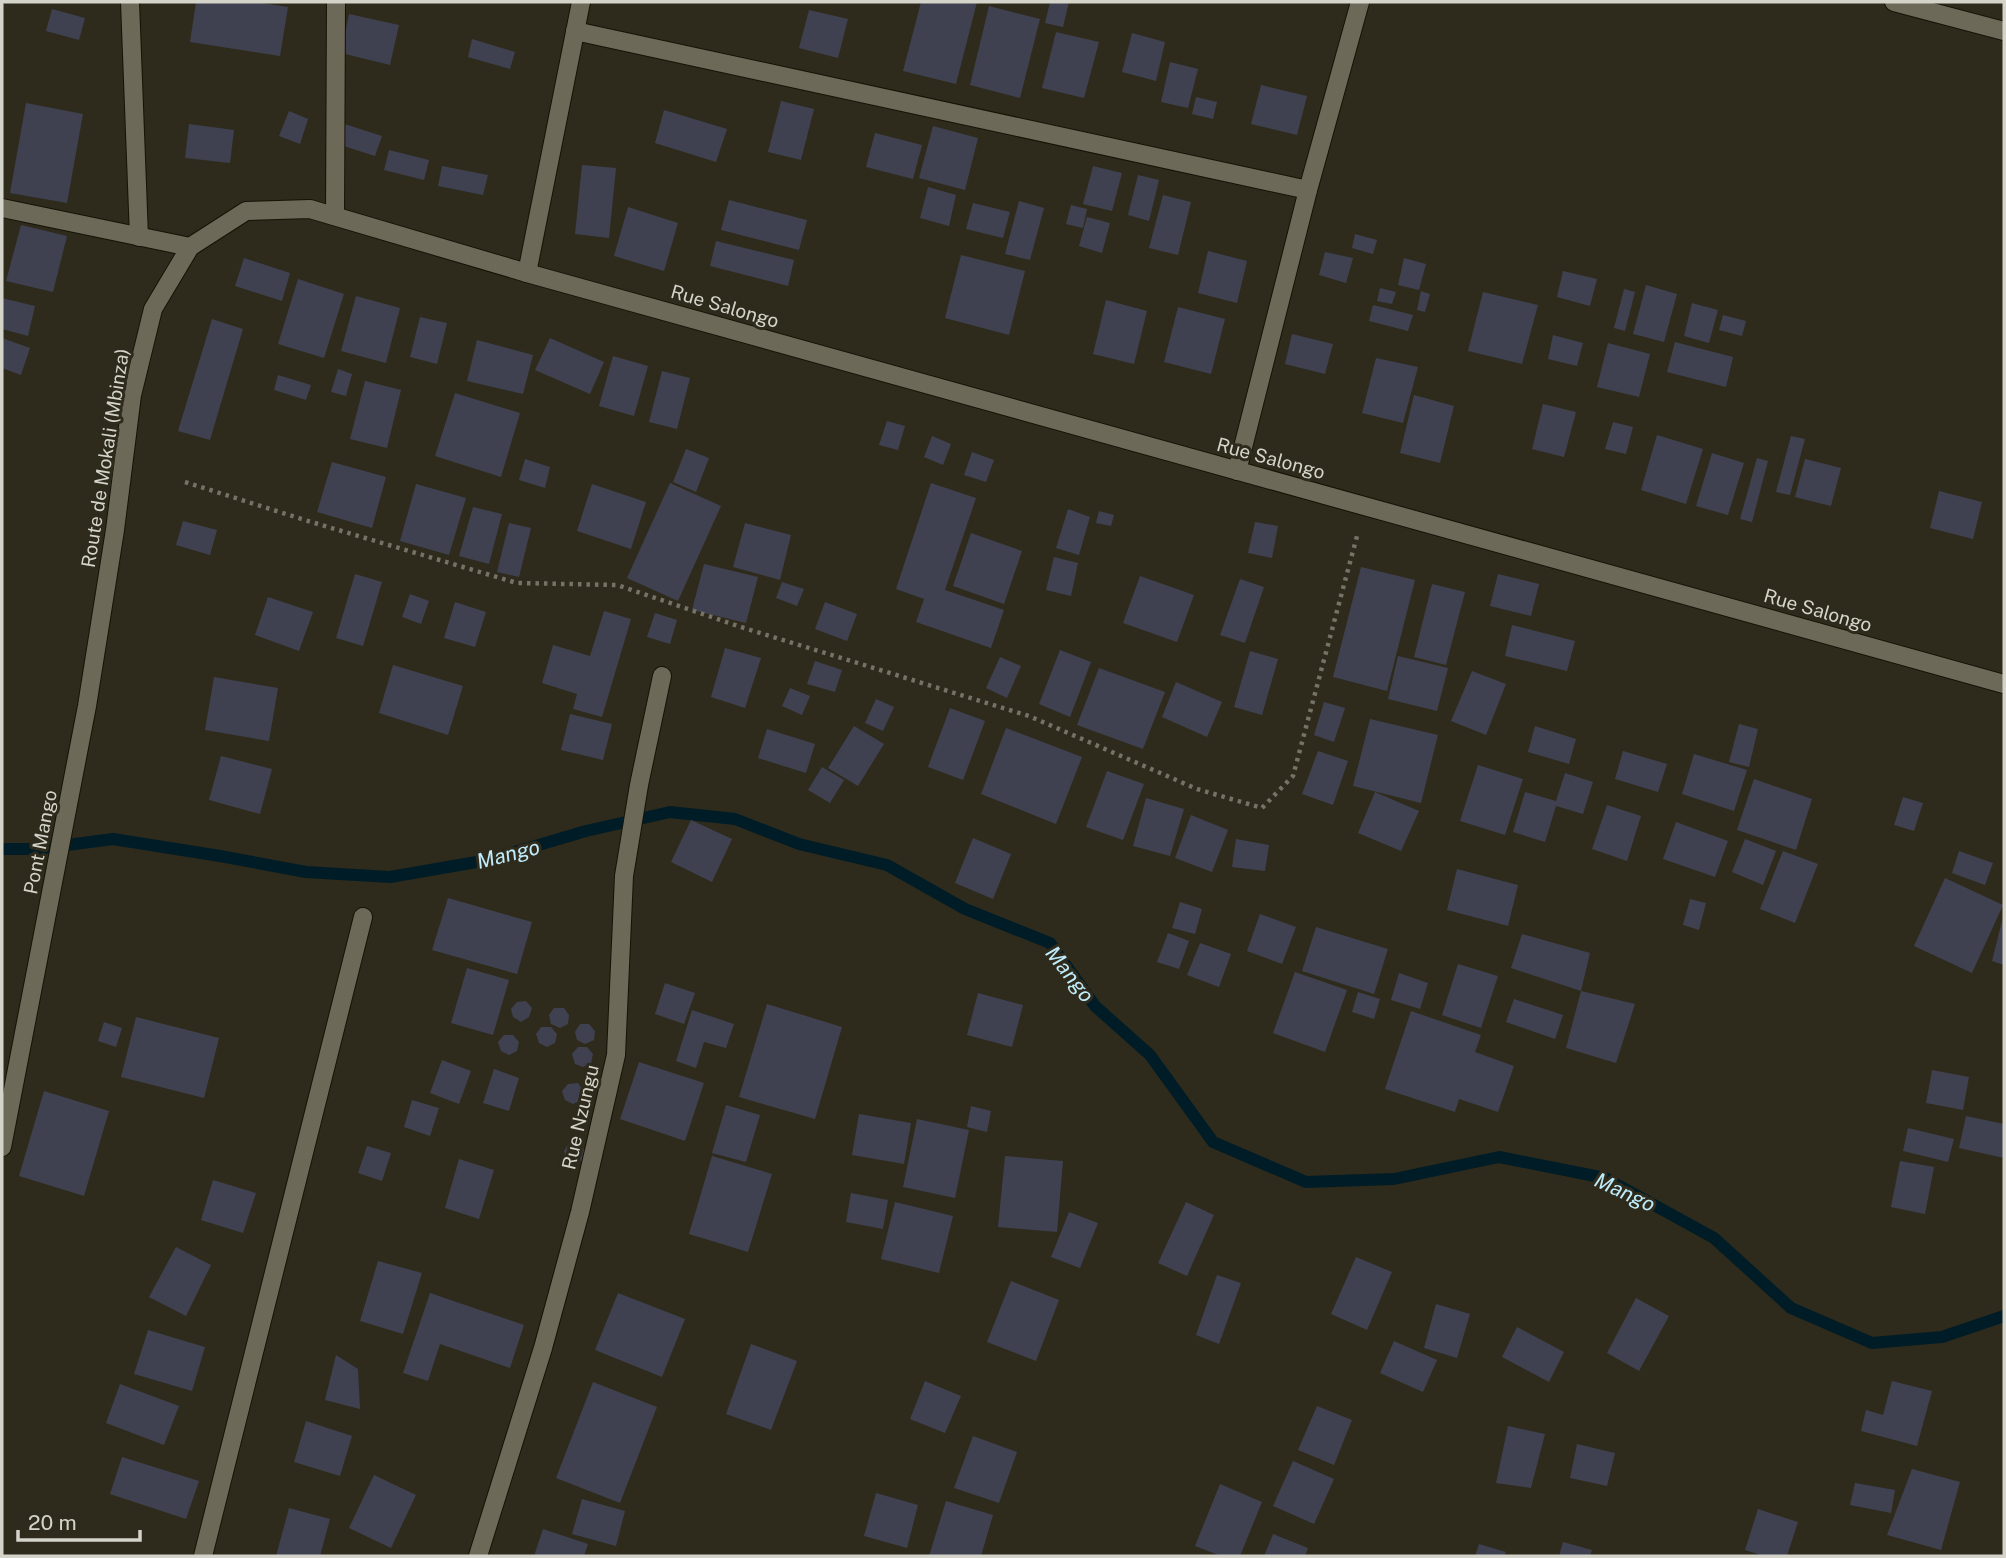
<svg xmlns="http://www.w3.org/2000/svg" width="2006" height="1558" viewBox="0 0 2006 1558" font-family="'Public Sans',sans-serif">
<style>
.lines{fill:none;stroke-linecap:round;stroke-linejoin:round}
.stream{stroke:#001d27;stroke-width:12}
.building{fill:#3f4150}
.pedestrian-casing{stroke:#161306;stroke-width:20}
.minor-casing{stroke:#161306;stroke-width:20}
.tertiary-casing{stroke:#161306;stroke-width:20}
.path{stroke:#757266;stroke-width:4.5;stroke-dasharray:3.5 5;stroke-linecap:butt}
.pedestrian{stroke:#6c6958;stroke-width:18}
.minor{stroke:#6c6958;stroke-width:18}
.tertiary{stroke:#6c6958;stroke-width:18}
.labels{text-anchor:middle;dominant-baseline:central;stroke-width:6;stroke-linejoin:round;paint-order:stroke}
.street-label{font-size:19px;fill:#d5d4ca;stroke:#2e2b1c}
.water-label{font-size:21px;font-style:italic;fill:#c0ebfa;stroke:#2e2b1c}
</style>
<rect width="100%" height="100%" fill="#2e2b1c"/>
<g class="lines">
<polyline class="stream" points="2,849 36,849 113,839 220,856 306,872 390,877 488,860 586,831 670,812 735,819 799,844 887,865 965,909 1050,943 1095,1006 1150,1055 1213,1142 1306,1182 1394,1179 1499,1157 1605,1178 1714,1238 1791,1308 1872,1343 1942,1337 2004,1316"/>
</g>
<g class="building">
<polygon points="196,2 256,2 288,7 280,56 190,42"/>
<polygon points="921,2 977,2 956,84 903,71"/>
<polygon points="1050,2 1069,2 1063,27 1045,23"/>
<polygon points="989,6 1040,19 1020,98 970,85"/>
<polygon points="52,9 85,18 79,40 46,31"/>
<polygon points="809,10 848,19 838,58 799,48"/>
<polygon points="349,14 399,25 390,65 341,53"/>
<polygon points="1056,32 1099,42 1084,98 1042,88"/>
<polygon points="1132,33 1165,42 1156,81 1122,72"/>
<polygon points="472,39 515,52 510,69 468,57"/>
<polygon points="1170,62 1198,69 1188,108 1161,102"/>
<polygon points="1261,85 1307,96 1297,135 1251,124"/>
<polygon points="1196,97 1217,102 1213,119 1192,114"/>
<polygon points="781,101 814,109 801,160 768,152"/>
<polygon points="26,103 83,114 67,203 10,193"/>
<polygon points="664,110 727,129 716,162 655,143"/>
<polygon points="289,111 308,119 300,144 279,136"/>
<polygon points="332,120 382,136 375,156 325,140"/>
<polygon points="189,124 234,130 230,163 185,158"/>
<polygon points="933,126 978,138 965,190 919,178"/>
<polygon points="875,133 922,145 913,179 866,167"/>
<polygon points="389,150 429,160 424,180 384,170"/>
<polygon points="582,165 616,168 609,238 575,234"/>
<polygon points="442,166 488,175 483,195 438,186"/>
<polygon points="1093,166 1122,173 1112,211 1083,204"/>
<polygon points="1138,175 1159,180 1149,221 1128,215"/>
<polygon points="928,187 956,195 949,226 920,218"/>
<polygon points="1163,195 1191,202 1178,255 1149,248"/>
<polygon points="729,200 807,220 799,250 721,230"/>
<polygon points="1019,201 1044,208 1030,260 1005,254"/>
<polygon points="973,203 1010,212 1003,238 966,229"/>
<polygon points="1071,205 1087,209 1083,228 1066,224"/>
<polygon points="628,207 678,223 664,271 614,256"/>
<polygon points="1087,217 1110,223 1102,253 1079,246"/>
<polygon points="21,225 67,236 53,292 6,281"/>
<polygon points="1355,234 1377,240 1373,254 1352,248"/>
<polygon points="716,241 794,260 788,286 710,266"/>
<polygon points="1208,251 1247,261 1237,303 1198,293"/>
<polygon points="1325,252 1353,258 1346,283 1319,275"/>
<polygon points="961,255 1025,271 1009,335 945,318"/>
<polygon points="244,258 290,273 282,301 235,286"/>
<polygon points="1404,258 1426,264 1419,290 1398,285"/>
<polygon points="1563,271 1597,279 1590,306 1557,297"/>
<polygon points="298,279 344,294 324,358 278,344"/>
<polygon points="1646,285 1677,294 1664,342 1633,334"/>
<polygon points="1380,288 1396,292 1392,304 1377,301"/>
<polygon points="1624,289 1635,292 1625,331 1614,328"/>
<polygon points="1421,291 1430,294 1425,312 1417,310"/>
<polygon points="1483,292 1538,305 1522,364 1468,351"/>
<polygon points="356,296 400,308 386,363 341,351"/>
<polygon points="2,298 35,306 28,336 2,329"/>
<polygon points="1106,300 1147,311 1134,364 1093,354"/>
<polygon points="1692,303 1718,310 1709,343 1684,336"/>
<polygon points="1373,305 1413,315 1408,331 1369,321"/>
<polygon points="1178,307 1225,319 1211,374 1164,362"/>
<polygon points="1723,315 1746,321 1742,336 1719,330"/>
<polygon points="420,317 447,323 437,364 410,357"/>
<polygon points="212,319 243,329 210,440 178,431"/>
<polygon points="1292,334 1333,344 1325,374 1285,364"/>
<polygon points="1553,335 1583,343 1577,366 1548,359"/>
<polygon points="2,338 30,348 21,375 2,368"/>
<polygon points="550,338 604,362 590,394 535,370"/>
<polygon points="477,340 533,355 523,394 467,381"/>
<polygon points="1675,342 1733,357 1726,387 1667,372"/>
<polygon points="1608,343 1650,354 1639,397 1597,387"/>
<polygon points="613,356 648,366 634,416 599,406"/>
<polygon points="1376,358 1418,367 1403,423 1362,413"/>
<polygon points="338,369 352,374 346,396 331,392"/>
<polygon points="662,371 690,378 677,429 649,422"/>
<polygon points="278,375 311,385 306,400 274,390"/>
<polygon points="365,381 401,390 387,448 350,439"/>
<polygon points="455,393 520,413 501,477 435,456"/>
<polygon points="1414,395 1454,406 1440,463 1400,453"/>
<polygon points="1543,404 1576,412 1564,457 1532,449"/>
<polygon points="887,421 905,426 898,450 879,445"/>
<polygon points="1613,422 1633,427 1626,454 1605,449"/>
<polygon points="1657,435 1703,449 1686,504 1641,490"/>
<polygon points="932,436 951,444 943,465 924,457"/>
<polygon points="1791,436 1805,439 1790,495 1776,492"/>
<polygon points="686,449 709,458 696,492 673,482"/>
<polygon points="972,452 994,460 986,482 964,475"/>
<polygon points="1712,453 1744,463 1728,515 1696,506"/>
<polygon points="1757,458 1768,461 1752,522 1740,519"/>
<polygon points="525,459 550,467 545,488 519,480"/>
<polygon points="1805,459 1841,468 1831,506 1795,497"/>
<polygon points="332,462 386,477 372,528 317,512"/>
<polygon points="670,483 721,506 678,601 627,578"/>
<polygon points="931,483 976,498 945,590 1004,610 991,648 916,622 924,599 896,589"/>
<polygon points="416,484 466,498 449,555 400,541"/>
<polygon points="592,484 646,502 631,549 577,531"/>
<polygon points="1939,491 1982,502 1973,539 1930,528"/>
<polygon points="473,507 502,514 489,564 459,556"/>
<polygon points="1068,509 1090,517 1079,555 1056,548"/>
<polygon points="1099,511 1114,515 1111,526 1096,523"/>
<polygon points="183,521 217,530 210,555 176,545"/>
<polygon points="1255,522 1278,526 1272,558 1248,553"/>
<polygon points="509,523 531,528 519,577 497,572"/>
<polygon points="745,523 791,535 780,580 733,567"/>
<polygon points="971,533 1022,551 1004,604 953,586"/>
<polygon points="1054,557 1078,563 1071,596 1046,590"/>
<polygon points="704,564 758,577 746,623 692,610"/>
<polygon points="1361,567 1415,580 1387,691 1333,677"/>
<polygon points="355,574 382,582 363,646 336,638"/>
<polygon points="1498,574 1539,584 1531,616 1490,606"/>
<polygon points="1140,576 1194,595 1177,642 1123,623"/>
<polygon points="1240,579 1264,587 1245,643 1220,635"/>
<polygon points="782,582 804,589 797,606 776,598"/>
<polygon points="1432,584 1465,592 1446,665 1414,657"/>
<polygon points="410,594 429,601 421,624 402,617"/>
<polygon points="268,597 313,612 299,651 255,635"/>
<polygon points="455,602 486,612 475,647 444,638"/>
<polygon points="825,602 857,614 847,641 815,629"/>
<polygon points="604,611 631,619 602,717 573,709 577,694 542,683 553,645 590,656"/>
<polygon points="655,613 677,620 670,644 647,637"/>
<polygon points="1512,625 1575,641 1567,671 1505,656"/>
<polygon points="725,648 761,658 745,708 711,697"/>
<polygon points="1060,650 1091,662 1070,717 1039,704"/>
<polygon points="1250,651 1278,659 1262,715 1234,707"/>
<polygon points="1398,656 1448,668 1437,711 1388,699"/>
<polygon points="1000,657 1021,666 1007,698 986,688"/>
<polygon points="815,661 842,670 835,692 807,684"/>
<polygon points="393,665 463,686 448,735 379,713"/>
<polygon points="1099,668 1165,692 1143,749 1077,725"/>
<polygon points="1472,671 1506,684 1486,735 1451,721"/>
<polygon points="214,677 278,688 269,741 205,730"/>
<polygon points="1176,682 1222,702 1207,737 1162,717"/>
<polygon points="790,688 810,696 802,715 782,706"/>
<polygon points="876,699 894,707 883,731 865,723"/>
<polygon points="1324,702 1345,708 1334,742 1314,735"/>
<polygon points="950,708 985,721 963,780 928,767"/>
<polygon points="570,714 612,724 603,760 561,750"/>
<polygon points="1370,719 1438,735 1421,803 1353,786"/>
<polygon points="1739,724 1758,729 1749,767 1729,762"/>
<polygon points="854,726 884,744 858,786 828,768"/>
<polygon points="1535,726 1576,739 1569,764 1528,752"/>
<polygon points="1006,728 1082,757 1056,824 981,794"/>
<polygon points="767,729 815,744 806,773 758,758"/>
<polygon points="1318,751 1348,761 1333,805 1302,794"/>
<polygon points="1623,751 1667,764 1658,792 1615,779"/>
<polygon points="1694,754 1747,770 1734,811 1682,794"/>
<polygon points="221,756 272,769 260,814 209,800"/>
<polygon points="1478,765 1523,779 1505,835 1460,821"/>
<polygon points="822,767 844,780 830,803 808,790"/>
<polygon points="1107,771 1144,784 1123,840 1086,827"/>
<polygon points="1565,773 1593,782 1583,814 1556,806 1545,842 1513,832 1525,792 1556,801"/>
<polygon points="1754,779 1812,799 1796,850 1737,830"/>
<polygon points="1375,792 1419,811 1401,851 1358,833"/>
<polygon points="1903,797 1923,803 1914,831 1894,825"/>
<polygon points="1146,798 1184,809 1170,856 1133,846"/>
<polygon points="1607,805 1641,816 1627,861 1592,849"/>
<polygon points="1191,815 1228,830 1212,872 1175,858"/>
<polygon points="691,820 732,839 712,882 671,862"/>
<polygon points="1676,822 1728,841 1715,877 1663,859"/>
<polygon points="973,838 1011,854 993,899 955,883"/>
<polygon points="1236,839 1269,845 1265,871 1232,867"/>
<polygon points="1745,839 1776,851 1763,885 1732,872"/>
<polygon points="1783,851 1818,864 1795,923 1760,909"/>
<polygon points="1959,851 1993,863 1985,885 1952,873"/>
<polygon points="1457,869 1518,885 1508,926 1447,910"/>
<polygon points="1945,878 2003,905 1972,973 1914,946"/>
<polygon points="448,898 532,922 517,974 432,950"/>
<polygon points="1690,899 1706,903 1699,930 1683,925"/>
<polygon points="1180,902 1202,909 1195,934 1172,928"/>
<polygon points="1260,914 1296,927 1282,964 1247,951"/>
<polygon points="2003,917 2004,917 2004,965 1992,961"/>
<polygon points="1316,927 1388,949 1374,994 1302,971"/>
<polygon points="1168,933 1189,941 1179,969 1157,962"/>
<polygon points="1522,934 1590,953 1581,991 1511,968"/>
<polygon points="1200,943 1231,954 1219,987 1187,975"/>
<polygon points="1458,964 1498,976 1481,1028 1442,1015"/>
<polygon points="467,968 509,980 493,1035 451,1023"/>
<polygon points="1295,972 1347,990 1325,1052 1273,1033"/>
<polygon points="1399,973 1428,983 1420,1009 1391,1000"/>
<polygon points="665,983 695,993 684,1024 655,1014"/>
<polygon points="1581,991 1635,1004 1616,1063 1566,1048"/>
<polygon points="1358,992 1380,999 1374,1019 1352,1012"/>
<polygon points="978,993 1023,1005 1012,1047 967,1035"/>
<polygon points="1514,999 1563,1015 1555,1039 1506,1022"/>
<polygon points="526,1001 532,1008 529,1017 521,1022 513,1017 511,1009 517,1002"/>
<polygon points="767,1004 842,1027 815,1119 739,1097"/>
<polygon points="554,1008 564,1008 569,1015 568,1024 560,1028 551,1024 549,1015"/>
<polygon points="692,1010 734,1024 726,1048 704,1042 696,1068 676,1061"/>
<polygon points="1411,1011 1481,1035 1475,1052 1514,1066 1498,1112 1459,1099 1455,1112 1385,1089"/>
<polygon points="136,1017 219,1038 204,1098 121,1077"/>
<polygon points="104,1022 122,1028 116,1047 98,1041"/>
<polygon points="580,1024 589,1024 595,1031 594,1040 585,1044 577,1040 575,1032"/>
<polygon points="541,1027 551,1027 557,1034 555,1043 547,1047 539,1043 536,1034"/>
<polygon points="504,1035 513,1035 519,1042 517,1051 509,1055 501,1051 498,1042"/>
<polygon points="578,1047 587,1047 593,1054 591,1063 583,1067 575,1064 572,1054"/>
<polygon points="442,1060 471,1071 459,1104 430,1093"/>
<polygon points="639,1062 704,1083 685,1141 620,1119"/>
<polygon points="494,1069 519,1078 509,1111 483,1103"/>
<polygon points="1932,1070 1969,1077 1963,1110 1926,1103"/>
<polygon points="578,1083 583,1090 581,1100 573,1104 565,1100 562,1091 568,1084"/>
<polygon points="44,1091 109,1111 84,1196 19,1176"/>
<polygon points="412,1100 439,1108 430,1136 404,1127"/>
<polygon points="726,1105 760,1115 746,1162 712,1153"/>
<polygon points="971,1106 991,1111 987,1132 967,1127"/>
<polygon points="859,1114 911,1123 904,1164 852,1155"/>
<polygon points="1966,1116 2004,1124 2004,1158 1959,1148"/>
<polygon points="917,1119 969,1130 955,1198 903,1187"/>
<polygon points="1908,1128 1954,1139 1948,1162 1903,1151"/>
<polygon points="569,1143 579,1143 584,1150 583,1160 574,1164 566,1159 564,1151"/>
<polygon points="367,1146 391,1153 382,1181 358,1173"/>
<polygon points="712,1156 772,1174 748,1252 689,1234"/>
<polygon points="1005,1156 1063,1161 1057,1232 998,1227"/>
<polygon points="459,1159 494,1170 479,1219 445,1208"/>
<polygon points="1900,1161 1934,1167 1925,1214 1891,1207"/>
<polygon points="213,1180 256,1193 243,1233 201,1220"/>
<polygon points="851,1193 888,1200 883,1229 846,1222"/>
<polygon points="895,1202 953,1216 939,1273 881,1259"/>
<polygon points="1186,1202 1214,1215 1187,1276 1158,1263"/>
<polygon points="1069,1212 1098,1223 1080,1268 1051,1257"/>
<polygon points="176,1247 211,1265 186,1316 149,1297"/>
<polygon points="1356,1257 1392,1272 1367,1330 1331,1314"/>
<polygon points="378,1261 422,1273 403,1334 360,1321"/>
<polygon points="1217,1275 1241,1283 1219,1344 1196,1335"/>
<polygon points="1011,1281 1059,1300 1036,1361 987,1342"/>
<polygon points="430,1293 524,1325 510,1368 440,1344 428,1381 403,1373"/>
<polygon points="618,1293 685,1319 662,1377 595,1350"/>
<polygon points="1636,1298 1669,1316 1639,1371 1607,1353"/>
<polygon points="1436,1304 1470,1314 1457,1358 1424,1348"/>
<polygon points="1517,1327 1564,1352 1549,1382 1502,1357"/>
<polygon points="148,1330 205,1347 192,1391 134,1374"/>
<polygon points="1394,1341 1437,1360 1423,1392 1380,1373"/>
<polygon points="751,1344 797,1361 771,1430 726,1414"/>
<polygon points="336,1355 358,1369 360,1409 325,1400"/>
<polygon points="925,1381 961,1396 945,1433 910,1419"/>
<polygon points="1892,1381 1932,1391 1917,1446 1861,1431 1866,1410 1883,1415"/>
<polygon points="593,1382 657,1407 620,1503 556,1478"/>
<polygon points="120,1384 179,1406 164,1445 106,1423"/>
<polygon points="1317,1406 1352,1420 1334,1465 1298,1450"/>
<polygon points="306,1421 352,1436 340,1476 294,1462"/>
<polygon points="1508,1426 1545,1434 1531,1488 1496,1483"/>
<polygon points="973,1436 1017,1452 999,1503 954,1488"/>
<polygon points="1577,1444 1615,1453 1607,1486 1570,1478"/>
<polygon points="122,1457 199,1481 186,1519 110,1494"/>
<polygon points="1293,1461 1334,1479 1314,1524 1273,1506"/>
<polygon points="1912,1469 1960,1482 1941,1550 1887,1535"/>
<polygon points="374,1475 416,1495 391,1548 349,1528"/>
<polygon points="1855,1483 1895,1490 1891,1513 1850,1505"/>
<polygon points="1220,1484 1262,1502 1240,1556 1221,1556 1195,1546"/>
<polygon points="876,1493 918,1505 907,1548 864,1536"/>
<polygon points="582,1499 625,1511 616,1546 572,1534"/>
<polygon points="946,1501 993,1515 981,1556 929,1556"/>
<polygon points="289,1508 330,1519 320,1556 276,1556"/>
<polygon points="1758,1509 1798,1522 1787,1556 1764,1556 1745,1550"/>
<polygon points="543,1529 588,1544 584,1556 534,1556"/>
<polygon points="1273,1534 1308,1548 1305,1556 1264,1556"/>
<polygon points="1563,1542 1592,1550 1590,1556 1559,1556"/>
<polygon points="1479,1544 1506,1552 1504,1556 1475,1556"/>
</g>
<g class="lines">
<g class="pedestrian-casing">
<polyline id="pedestrian" points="130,2 139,237"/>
</g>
<g class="minor-casing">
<g id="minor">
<polyline points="1894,2 2004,31"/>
<polyline points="575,31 1308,190"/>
<polyline points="2,208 190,247"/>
<polyline points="335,216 336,2"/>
<polyline points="527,273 581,2"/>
<polyline points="1237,471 1308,190 1360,2"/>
<polyline points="203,1556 363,917"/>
<polyline points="478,1556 543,1348 580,1212 616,1055 624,876 639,785 662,676"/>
</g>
</g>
<g class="tertiary-casing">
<polyline id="tertiary" points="2,1147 87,706 115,530 132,395 153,309 190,247 246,211 310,209 527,273 2004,684"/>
</g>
<polyline class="path" points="185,482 308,521 517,583 617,585 744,628 1029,716 1197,789 1262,808 1293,776 1357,536"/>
<use href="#pedestrian" class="pedestrian"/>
<use href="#minor" class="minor"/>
<use href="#tertiary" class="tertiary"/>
</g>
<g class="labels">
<g class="street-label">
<text transform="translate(725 306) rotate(16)">Rue Salongo</text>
<text transform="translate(105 458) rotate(-81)">Route de Mokali (Mbinza)</text>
<text transform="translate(1271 458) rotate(15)">Rue Salongo</text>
<text transform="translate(1818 610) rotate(16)">Rue Salongo</text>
<text transform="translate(40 842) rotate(-79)">Pont Mango</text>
<text transform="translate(580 1117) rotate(-77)">Rue Nzungu</text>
</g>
<g class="water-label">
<text transform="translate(508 854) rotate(-14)">Mango</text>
<text transform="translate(1070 974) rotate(52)">Mango</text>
<text transform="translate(1625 1192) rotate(25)">Mango</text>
</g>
</g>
<rect width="2006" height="1558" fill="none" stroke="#d5d4ca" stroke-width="7"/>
<path d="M18 1530v10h122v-10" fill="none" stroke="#d5d4ca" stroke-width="3.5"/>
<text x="28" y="1530" font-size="21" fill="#d5d4ca" stroke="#2e2b1c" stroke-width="5" paint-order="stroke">20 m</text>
</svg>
